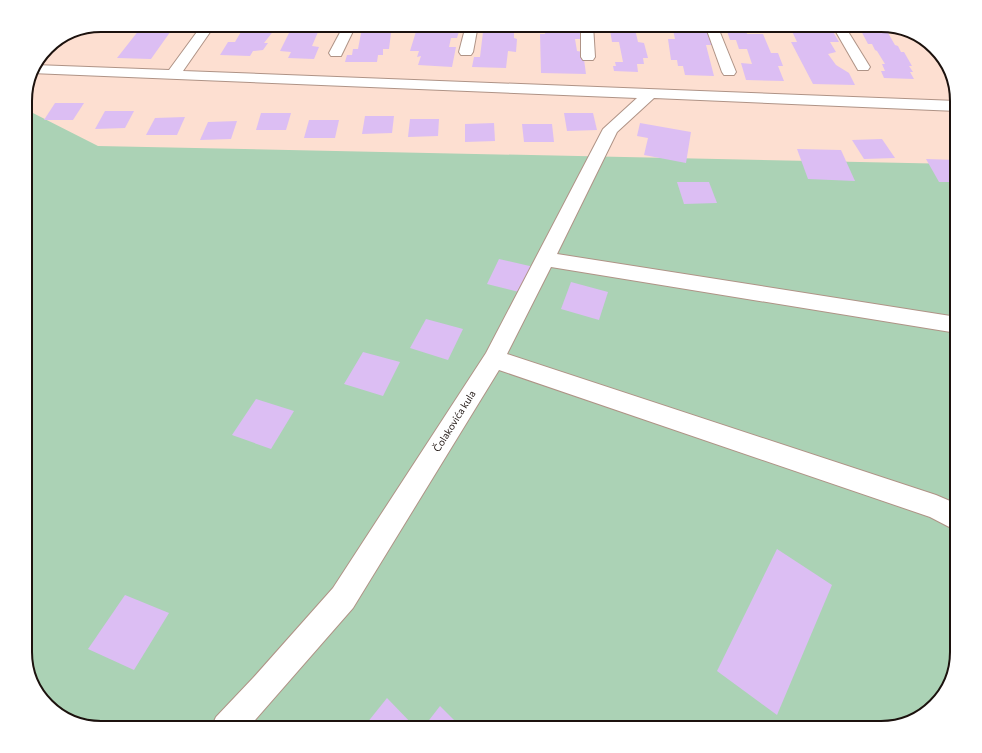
<svg xmlns="http://www.w3.org/2000/svg" width="982" height="753" viewBox="0 0 982 753" font-family="Commissioner,sans-serif">
<style>
.green{fill:#abd2b5}
.building{fill:#dcbef3}
.lines{fill:none;stroke-linecap:round;stroke-linejoin:round}
.minor-casing{stroke:#af9386;stroke-width:2}
.minor{fill:#fff;fill-rule:evenodd}
.labels{text-anchor:middle;dominant-baseline:central;stroke-width:3;stroke-linejoin:round;paint-order:stroke}
.street-label{font-size:10px;fill:#1c120e;stroke:#fff}
.rim{fill:none;stroke:#1c120e;stroke-width:2}
</style>
<rect width="100%" height="100%" fill="#fddfd1"/>
<polygon class="green" points="25,109 98,146 957,164 957,652 941,698 914,720 881,728 101,728 55,712 33,686 25,657"/>
<g class="building">
<polygon points="143,25 180,25 177,29 173,28 151,59 117,58"/>
<polygon points="245,25 272,25 270,29 275,29 264,43 268,43 263,50 253,51 250,56 220,55 228,42 235,42"/>
<polygon points="300,25 328,25 325,32 318,32 312,46 319,47 314,59 288,58 291,52 280,51 291,29 298,29"/>
<polygon points="418,25 461,25 457,38 451,38 449,47 456,47 452,67 418,65 421,56 417,57 419,51 410,51"/>
<polygon points="619,25 634,25 638,42 644,43 648,58 643,58 644,64 637,64 638,72 614,71 613,66 616,66 615,62 623,62 619,42 612,42 610,30 620,30"/>
<polygon points="672,25 708,25 713,45 706,45 714,76 685,75 683,66 678,66 677,60 671,60 668,39 675,39"/>
<polygon points="725,25 744,25 747,34 763,34 771,53 778,53 783,66 778,66 784,81 746,80 741,63 752,64 747,49 739,49 736,40 730,40"/>
<polygon points="858,25 884,26 895,45 898,46 901,52 904,52 912,66 909,66 913,72 910,72 914,79 884,78 881,71 885,71 882,64 885,64 877,51 875,50 872,44 868,44"/>
<polygon points="545,26 581,26 582,39 575,39 577,51 583,52 586,74 541,73 540,34 545,34"/>
<polygon points="362,28 388,28 387,33 391,33 389,49 383,49 383,55 378,55 377,62 345,62 347,55 352,55 353,49 358,49"/>
<polygon points="791,29 832,30 839,42 830,42 836,52 828,54 836,65 849,73 855,85 813,84 791,42 797,42"/>
<polygon points="483,32 514,33 514,38 517,39 516,52 508,51 506,68 472,67 474,57 480,57"/>
<polygon points="915,37 927,41 937,52 937,53"/>
<polygon points="55,103 84,103 73,120 44,120"/>
<polygon points="105,111 134,111 125,128 95,129"/>
<polygon points="261,113 291,113 286,130 256,130"/>
<polygon points="564,113 593,113 597,130 567,131"/>
<polygon points="365,116 394,116 392,133 362,134"/>
<polygon points="185,117 177,135 146,135 155,118"/>
<polygon points="410,119 439,119 438,136 408,137"/>
<polygon points="309,120 339,120 335,138 304,138"/>
<polygon points="237,121 231,139 200,140 208,122"/>
<polygon points="494,123 495,141 465,142 465,124"/>
<polygon points="640,123 691,132 686,163 644,155 648,138 637,136"/>
<polygon points="522,124 552,124 554,142 524,142"/>
<polygon points="882,139 895,158 864,159 852,140"/>
<polygon points="797,149 841,150 855,181 808,179"/>
<polygon points="926,159 957,160 957,182 939,182"/>
<polygon points="677,182 709,182 717,203 684,204"/>
<polygon points="499,259 534,267 523,293 487,284"/>
<polygon points="571,282 608,292 599,320 561,309"/>
<polygon points="426,319 463,329 448,360 410,348"/>
<polygon points="363,352 400,362 383,396 344,384"/>
<polygon points="256,399 294,411 271,449 232,435"/>
<polygon points="777,549 832,585 777,715 717,671"/>
<polygon points="125,595 169,613 134,670 88,649"/>
<polygon points="387,698 416,728 363,728"/>
<polygon points="440,706 462,728 423,728"/>
</g>
<g class="lines">
<g class="minor-casing">
<g id="minor">
<polygon points="202,25 215,25 183,71 957,101 957,111 654,98 617,132 557,254 957,317 957,333 551,267 507,354 936,495 957,504 957,531 930,517 499,370 353,608 248,728 211,728 216,717 253,678 333,588 486,353 603,129 637,98 31,73 35,65 169,70"/>
<polygon points="344,25 356,25 341,56 331,56 329,53"/>
<polygon points="466,25 478,25 473,52 471,55 461,55 459,52"/>
<polygon points="581,25 593,25 595,57 593,60 583,60 581,57"/>
<polygon points="705,25 717,25 736,72 734,75 724,75 722,72"/>
<polygon points="832,25 844,25 870,67 868,70 858,70"/>
</g>
</g>
<use href="#minor" class="minor"/>
</g>
<g class="labels">
<g class="street-label">
<text transform="translate(454 421) rotate(-58)">Čolakovića kula</text>
</g>
</g>
<path d="M0 0H982V753H0ZM101 32H881A69 69 0 0 1 950 101V652A69 69 0 0 1 881 721H101A69 69 0 0 1 32 652V101A69 69 0 0 1 101 32Z" fill="#fff" fill-rule="evenodd"/>
<path class="rim" d="M101 32H881A69 69 0 0 1 950 101V652A69 69 0 0 1 881 721H101A69 69 0 0 1 32 652V101A69 69 0 0 1 101 32Z"/>
</svg>
